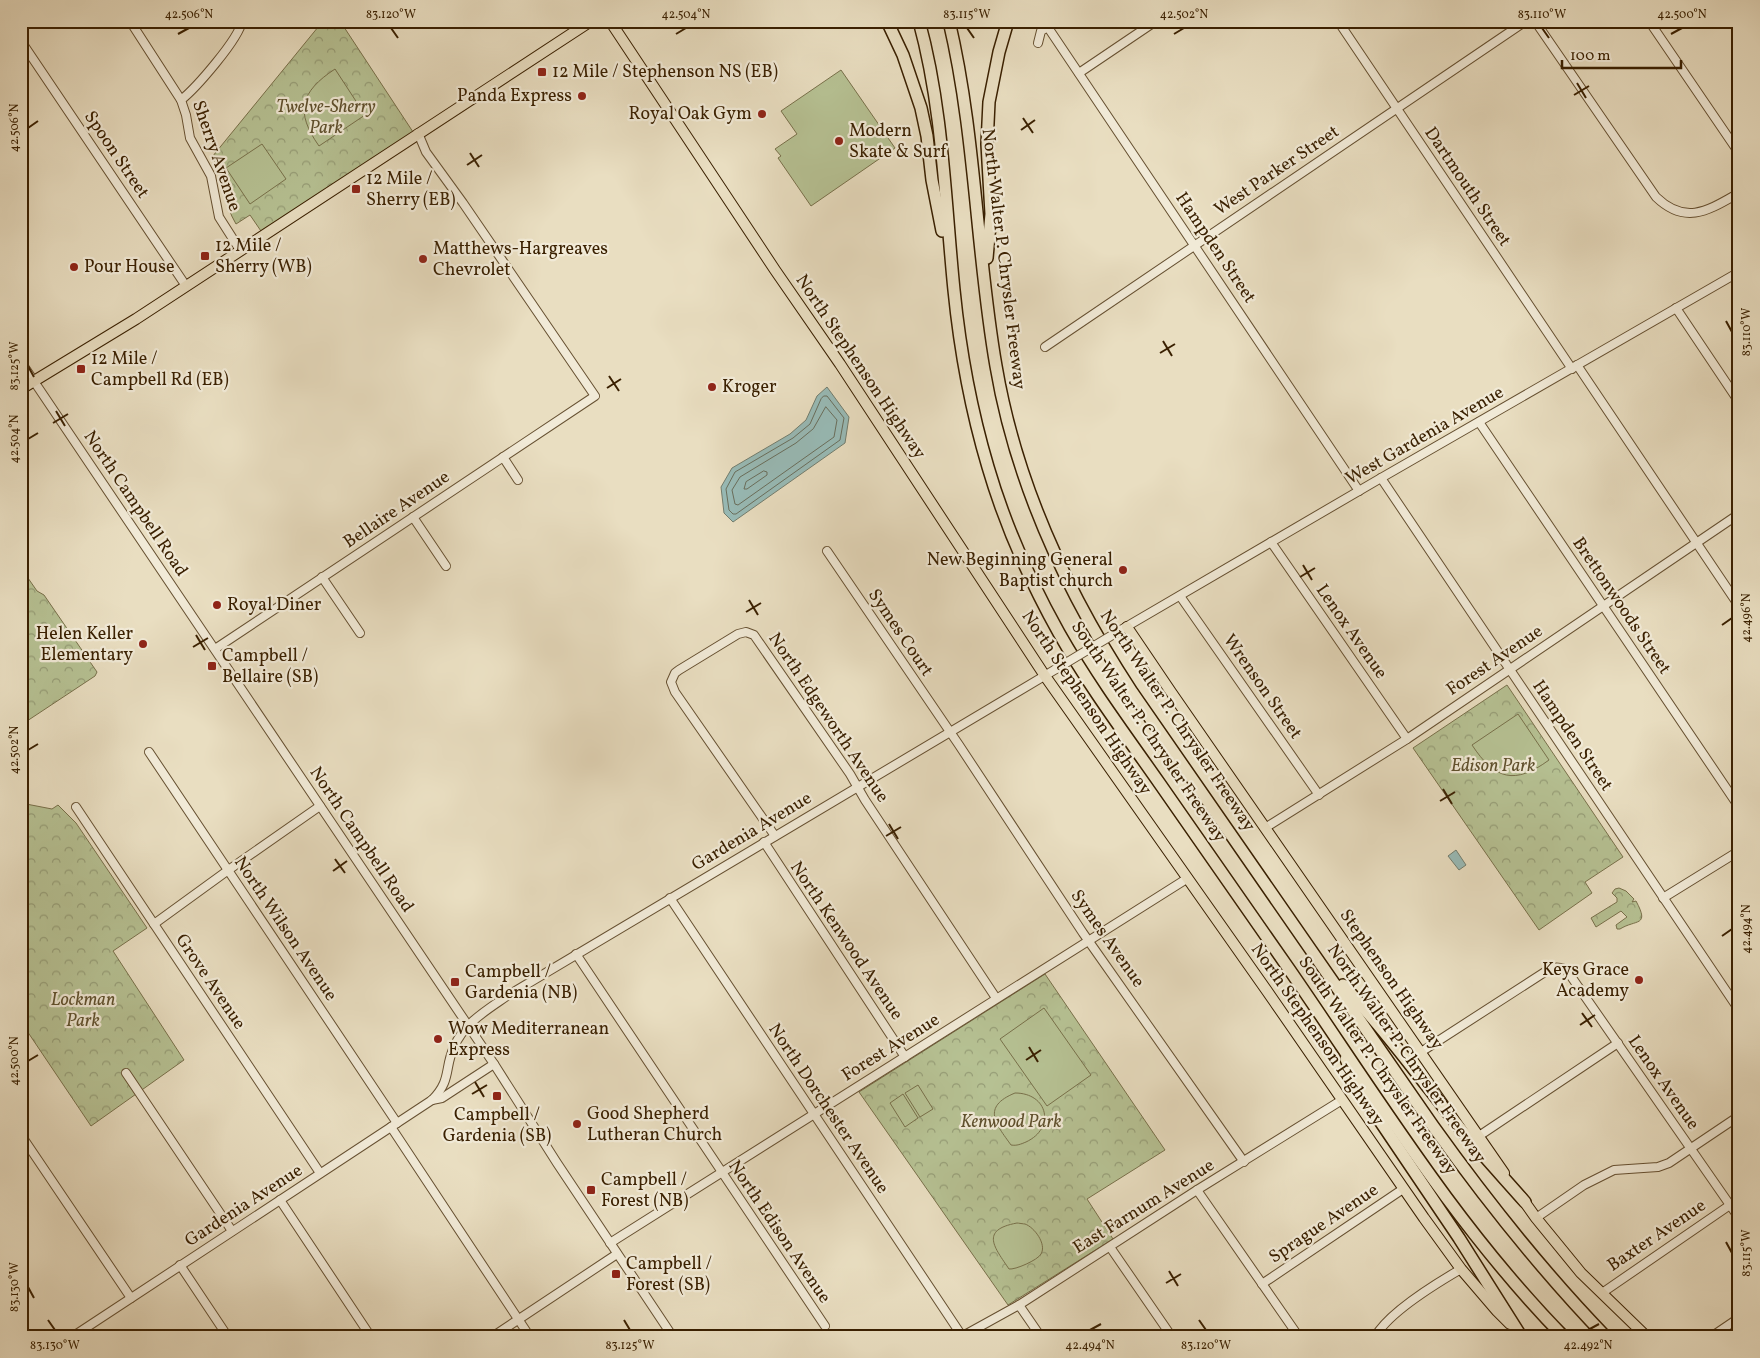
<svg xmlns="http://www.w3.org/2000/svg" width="1760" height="1358" viewBox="0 0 1760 1358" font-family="Vollkorn,serif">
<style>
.park{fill:url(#park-crowns);stroke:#78704a}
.pitch{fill:#b6c193;stroke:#78704a}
.water{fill:#98bbb7;stroke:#727d6e}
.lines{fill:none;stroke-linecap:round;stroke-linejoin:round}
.shore{stroke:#696e5c;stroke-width:1}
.minor-casing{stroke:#665031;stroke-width:10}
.major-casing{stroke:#3a2001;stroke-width:12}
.highway-casing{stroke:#3a2001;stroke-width:14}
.minor{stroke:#f1ead7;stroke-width:8}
.major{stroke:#e9dec1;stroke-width:10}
.highway{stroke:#e9dec1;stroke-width:11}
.minor-bridge-casing{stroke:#665031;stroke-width:10;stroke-linecap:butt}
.minor-bridge{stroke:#f1ead7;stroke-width:8}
.ticks{fill:none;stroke:#3a2001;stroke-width:2}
.poi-dot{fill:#8f2418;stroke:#f1ead7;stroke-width:2}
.labels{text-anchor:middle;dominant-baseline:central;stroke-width:4.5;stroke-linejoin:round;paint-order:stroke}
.poi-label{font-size:18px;fill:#3a2001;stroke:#f1ead7;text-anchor:start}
.park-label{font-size:18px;font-style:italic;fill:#5f502d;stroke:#f1ead7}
.street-label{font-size:18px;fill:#3a2001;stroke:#f1ead7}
.neatline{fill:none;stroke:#3a2001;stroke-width:2}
.ticks-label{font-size:12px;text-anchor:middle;fill:#3a2001}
</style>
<defs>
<pattern id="park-crowns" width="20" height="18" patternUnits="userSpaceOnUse" patternTransform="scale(1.25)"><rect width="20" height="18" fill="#b6c193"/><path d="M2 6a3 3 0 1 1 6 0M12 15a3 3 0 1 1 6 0" fill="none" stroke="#959c76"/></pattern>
</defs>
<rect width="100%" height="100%" fill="#e9dec1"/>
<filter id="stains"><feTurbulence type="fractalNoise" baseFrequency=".004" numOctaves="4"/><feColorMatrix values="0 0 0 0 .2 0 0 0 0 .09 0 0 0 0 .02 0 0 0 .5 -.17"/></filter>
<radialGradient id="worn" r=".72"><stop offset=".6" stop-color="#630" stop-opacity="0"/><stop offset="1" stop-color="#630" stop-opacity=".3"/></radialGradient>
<g class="park">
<path d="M323,21H340L415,135L263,234L250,215L236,224C223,203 225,179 212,157Z"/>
<polygon points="21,568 37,591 44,595 97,672 95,676 21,725"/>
<polygon points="1507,685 1623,857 1585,882 1592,893 1539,930 1413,748"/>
<polygon points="21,803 52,809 58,805 76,823 147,928 113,951 184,1060 91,1126 21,1022"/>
<path d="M1619,888L1626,891L1634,899L1632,902L1636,901C1650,927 1636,919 1620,929H1617L1616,925L1627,917L1621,911L1596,927L1591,918L1617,902V898L1612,893L1615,889Z"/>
<polygon points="1045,974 1165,1150 1087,1199 1113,1239 1008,1305 859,1092"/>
</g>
<g class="pitch">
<path d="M335,69L365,115L319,146C295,112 300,92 335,69Z"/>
<polygon points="841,70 895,148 811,206 778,158 781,156 775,149 797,134 781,111"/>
<polygon points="262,144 286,179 250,204 226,168"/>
<path d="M1518,714L1549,760C1515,785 1495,780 1472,745Z"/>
<polygon points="1044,1008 1091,1075 1047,1106 1000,1039"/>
<polygon points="918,1085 933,1109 920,1117 905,1093"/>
<path d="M1015,1093C1048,1093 1056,1128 1026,1142C1021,1144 1017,1146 1011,1145C996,1124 981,1107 1015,1093Z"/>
<polygon points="903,1094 918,1118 905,1127 890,1103"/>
<path d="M1017,1223C1018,1223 1024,1224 1025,1224C1034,1227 1047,1244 1041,1254C1038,1260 1015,1270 1009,1269C995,1248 979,1230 1017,1223Z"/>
</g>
<g class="water">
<polygon points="827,387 849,417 845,443 733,522 724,513 721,487 732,468 790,434 806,420 817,396"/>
<polygon points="1456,850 1466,865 1459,870 1448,856"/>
</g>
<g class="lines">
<g class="shore">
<polygon points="824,396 827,396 844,418 840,440 736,514 733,514 729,510 726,489 735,472 793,438 810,424 821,399"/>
<polygon points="826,407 837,420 834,437 738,505 735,504 732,490 740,477 796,443 813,429"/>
<polygon points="764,471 767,472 767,475 747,489 744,489 746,482"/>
</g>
<g class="minor-casing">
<g id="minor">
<polyline points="130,21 181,100 186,115 190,138 211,176 219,217 240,250"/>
<polyline points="1338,21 1572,369"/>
<path d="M1535,21L1656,197C1686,226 1709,210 1739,193"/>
<polyline points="1649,21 1739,153"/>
<polyline points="1045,23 1359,491"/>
<polyline points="21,41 186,286"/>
<polyline points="1038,43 1041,31 1058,21"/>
<polyline points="1079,73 1156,21"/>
<path d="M181,100C196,88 239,39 242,21"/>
<polyline points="1676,308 1739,402"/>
<polyline points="1045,347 1526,21"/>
<polyline points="21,362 494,1064 557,1163 673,1337"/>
<polyline points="1577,365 1739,606"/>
<polyline points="1479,422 1739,807"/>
<polyline points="503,457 518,480"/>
<polyline points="1381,478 1739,1010"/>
<polyline points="413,517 446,566"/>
<polyline points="1271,542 1407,739"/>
<polyline points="827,551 959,745 1083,933 1244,1162"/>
<polyline points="322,577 360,633"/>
<polyline points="1180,596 1319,795"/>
<polyline points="1119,631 1381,478 1739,272"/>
<polyline points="215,649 595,396 463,203 426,152 418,133"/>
<polyline points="149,752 397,1123"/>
<polyline points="76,807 320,1173"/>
<polyline points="1265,828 1407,739 1739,514"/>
<polyline points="775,836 675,692 671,682 675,673 679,670 738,634 746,632 754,635 850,774 865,800 996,998"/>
<polyline points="764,842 905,1057"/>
<polyline points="670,898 962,1336"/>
<polyline points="1663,898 1739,851"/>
<polyline points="154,924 227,871 320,806"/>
<polyline points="576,954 825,1326"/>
<path d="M1421,1052L1551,968C1558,967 1564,967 1568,972L1739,1218"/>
<polyline points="126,1073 232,1231"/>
<polyline points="432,1100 442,1098 494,1064"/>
<polyline points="391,1127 530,1337"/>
<polyline points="21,1135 131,1298"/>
<polyline points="1479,1136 1618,1043"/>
<polyline points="1197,1190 1299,1337"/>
<polyline points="280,1200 371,1337"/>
<polyline points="1536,1218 1584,1185 1614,1170 1658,1167 1669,1163 1739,1116"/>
<polyline points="610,1243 1188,878"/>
<polyline points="1110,1247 1172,1337"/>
<polyline points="180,1265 228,1337"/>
<polyline points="1262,1284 1403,1189"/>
<polyline points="1602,1293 1730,1205"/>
<polyline points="1019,1305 1041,1337"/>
<path d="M72,1337L432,1100C452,1080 444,1068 454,1047C464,1023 487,1010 507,996L1056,669"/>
<polyline points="492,1337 617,1254"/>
<polyline points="961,1337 1019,1305 1197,1190 1342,1100"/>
<path d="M1375,1337C1388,1313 1437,1283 1461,1269"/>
<polyline points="1711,1337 1739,1318"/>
</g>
</g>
<g class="major-casing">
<g id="major">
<polyline points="610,21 775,270 840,364 1045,676 1267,991 1424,1218 1461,1269 1497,1311 1510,1324"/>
<polyline points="21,389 136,319 591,21"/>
<polyline points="1127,627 1171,692 1504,1173"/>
<polyline points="1521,1197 1536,1218 1581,1273 1647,1337"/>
</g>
</g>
<g class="highway-casing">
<g id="highway">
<polyline points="887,21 903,55 921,108 927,136 932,180 942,231"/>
<path d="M919,21C943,108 945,201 954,290C960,350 971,410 988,467C1005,525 1030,581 1059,633C1089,686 1125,734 1160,784C1203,845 1246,907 1289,969C1376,1095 1456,1227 1564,1337"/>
<path d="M949,21C976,135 976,252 996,366C1016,484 1067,593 1132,692L1433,1126C1486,1200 1543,1272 1606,1337"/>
<polyline points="987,258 991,214 987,144 989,102 999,52 1008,21"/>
<path d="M1343,985C1385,1030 1421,1079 1459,1127C1480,1152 1503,1177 1525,1202"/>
<polyline points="1346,1059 1357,1087 1459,1238 1519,1333"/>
</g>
</g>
<use href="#minor" class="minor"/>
<use href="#major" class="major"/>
<use href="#highway" class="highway"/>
<g class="minor-bridge-casing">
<polyline id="minor-bridge" points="1056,669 1119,631"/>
</g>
<use href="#minor-bridge" class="minor-bridge"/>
</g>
<path class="ticks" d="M391,28L398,38M967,28L974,38M1542,28L1549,38M178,34L189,28M676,34L686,28M1174,34L1184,28M1671,34L1682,28M1577,83L1586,98M1574,95L1589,86M1023,118L1033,133M28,128L38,121M1021,130L1035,120M470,153L479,167M467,165L482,155M1726,321L1732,332M1163,341L1172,356M1160,353L1175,344M28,366L34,377M609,376L619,391M607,388L621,379M56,411L65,426M53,423L68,414M28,439L38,433M1303,565L1312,580M1300,577L1315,568M749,600L758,615M746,612L761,603M1722,625L1732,618M196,635L205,650M193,647L208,638M28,750L38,744M1443,789L1452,804M1440,801L1455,792M889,824L898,839M886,836L901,827M335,859L345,873M333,871L347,861M1722,936L1732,929M1582,1013L1592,1027M1580,1025L1595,1015M1029,1047L1038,1062M1026,1060L1041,1050M28,1061L38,1055M475,1082L484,1097M472,1094L487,1085M1726,1242L1732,1253M1169,1271L1178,1286M1166,1283L1181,1274M28,1287L34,1298M48,1320L55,1330M624,1320L630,1330M1199,1320L1206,1330M1090,1330L1101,1324M1588,1330L1599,1324"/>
<g class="poi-dot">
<rect x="537" y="67" width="10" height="10" rx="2.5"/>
<circle cx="582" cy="96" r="5"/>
<circle cx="762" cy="114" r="5"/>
<circle cx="839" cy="141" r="5"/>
<rect x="351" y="184" width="10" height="10" rx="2.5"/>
<rect x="200" y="251" width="10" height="10" rx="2.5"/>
<circle cx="423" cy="259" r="5"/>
<circle cx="74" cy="267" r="5"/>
<rect x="76" y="364" width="10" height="10" rx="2.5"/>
<circle cx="712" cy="387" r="5"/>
<circle cx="1123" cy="570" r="5"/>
<circle cx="217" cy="605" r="5"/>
<circle cx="143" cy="644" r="5"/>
<rect x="207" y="661" width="10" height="10" rx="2.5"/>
<circle cx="1639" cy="980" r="5"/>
<rect x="450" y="977" width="10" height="10" rx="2.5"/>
<circle cx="438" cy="1039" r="5"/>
<rect x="492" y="1091" width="10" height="10" rx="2.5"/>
<circle cx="577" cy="1124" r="5"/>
<rect x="586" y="1185" width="10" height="10" rx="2.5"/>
<rect x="611" y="1269" width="10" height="10" rx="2.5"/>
</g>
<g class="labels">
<g class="poi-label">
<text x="552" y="72">12 Mile / Stephenson NS (EB)</text>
<text x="572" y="96" text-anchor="end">Panda Express</text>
<text x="752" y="114" text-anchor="end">Royal Oak Gym</text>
<text x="849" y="131">Modern<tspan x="849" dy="21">Skate &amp; Surf</tspan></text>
<text x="366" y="179">12 Mile /<tspan x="366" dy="21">Sherry (EB)</tspan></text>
<text x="215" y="246">12 Mile /<tspan x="215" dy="21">Sherry (WB)</tspan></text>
<text x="433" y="249">Matthews-Hargreaves<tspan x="433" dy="21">Chevrolet</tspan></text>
<text x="84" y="267">Pour House</text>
<text x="91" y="359">12 Mile /<tspan x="91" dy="21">Campbell Rd (EB)</tspan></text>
<text x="722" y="387">Kroger</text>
<text x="1113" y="560" text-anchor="end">New Beginning General<tspan x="1113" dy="21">Baptist church</tspan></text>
<text x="227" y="605">Royal Diner</text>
<text x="133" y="634" text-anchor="end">Helen Keller<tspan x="133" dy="21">Elementary</tspan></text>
<text x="222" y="656">Campbell /<tspan x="222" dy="21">Bellaire (SB)</tspan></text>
<text x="1629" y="970" text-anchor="end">Keys Grace<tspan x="1629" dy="21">Academy</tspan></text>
<text x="465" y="972">Campbell /<tspan x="465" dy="21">Gardenia (NB)</tspan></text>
<text x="448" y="1029">Wow Mediterranean<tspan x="448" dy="21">Express</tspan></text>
<text x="587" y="1114">Good Shepherd<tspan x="587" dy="21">Lutheran Church</tspan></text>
<text x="497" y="1115" text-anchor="middle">Campbell /<tspan x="497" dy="21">Gardenia (SB)</tspan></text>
<text x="601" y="1180">Campbell /<tspan x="601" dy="21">Forest (NB)</tspan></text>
<text x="626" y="1264">Campbell /<tspan x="626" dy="21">Forest (SB)</tspan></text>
</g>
<g class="park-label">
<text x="326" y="107">Twelve-Sherry<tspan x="326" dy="21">Park</tspan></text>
<text x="1493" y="766">Edison Park</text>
<text x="83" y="1000">Lockman<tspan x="83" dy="21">Park</tspan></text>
<text x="1011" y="1122">Kenwood Park</text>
</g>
<g class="street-label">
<text transform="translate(116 155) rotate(56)">Spoon Street</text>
<text transform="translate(216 156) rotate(71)">Sherry Avenue</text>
<text transform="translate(1277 171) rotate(-34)">West Parker Street</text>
<text transform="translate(1467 187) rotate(56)">Dartmouth Street</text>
<text transform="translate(1215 248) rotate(56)">Hampden Street</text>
<text transform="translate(1003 259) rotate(83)">North Walter P. Chrysler Freeway</text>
<text transform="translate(860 367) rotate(56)">North Stephenson Highway</text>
<text transform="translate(1425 436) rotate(-30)">West Gardenia Avenue</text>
<text transform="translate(135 504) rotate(56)">North Campbell Road</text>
<text transform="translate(397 510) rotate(-34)">Bellaire Avenue</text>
<text transform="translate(1621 606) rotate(56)">Brettonwoods Street</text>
<text transform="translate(1351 632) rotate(55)">Lenox Avenue</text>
<text transform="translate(900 633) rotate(56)">Symes Court</text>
<text transform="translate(1495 661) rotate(-34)">Forest Avenue</text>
<text transform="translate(1262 687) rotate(55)">Wrenson Street</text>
<text transform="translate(1086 703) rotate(56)">North Stephenson Highway</text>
<text transform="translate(828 718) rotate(56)">North Edgeworth Avenue</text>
<text transform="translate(1177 721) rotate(56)">North Walter P. Chrysler Freeway</text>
<text transform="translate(1148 732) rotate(56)">South Walter P. Chrysler Freeway</text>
<text transform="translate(1572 736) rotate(56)">Hampden Street</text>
<text transform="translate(752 832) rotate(-31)">Gardenia Avenue</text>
<text transform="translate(361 840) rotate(56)">North Campbell Road</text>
<text transform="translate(285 929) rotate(56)">North Wilson Avenue</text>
<text transform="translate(1107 939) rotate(55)">Symes Avenue</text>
<text transform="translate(846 941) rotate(56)">North Kenwood Avenue</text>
<text transform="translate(1391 980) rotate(55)">Stephenson Highway</text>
<text transform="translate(210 982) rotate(56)">Grove Avenue</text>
<text transform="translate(1317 1035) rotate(55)">North Stephenson Highway</text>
<text transform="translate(891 1048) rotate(-32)">Forest Avenue</text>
<text transform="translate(1406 1054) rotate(55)">North Walter P. Chrysler Freeway</text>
<text transform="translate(1377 1066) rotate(55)">South Walter P. Chrysler Freeway</text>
<text transform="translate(1663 1083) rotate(55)">Lenox Avenue</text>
<text transform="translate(828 1109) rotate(56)">North Dorchester Avenue</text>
<text transform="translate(244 1206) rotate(-33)">Gardenia Avenue</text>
<text transform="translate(1144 1207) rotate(-32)">East Farnum Avenue</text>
<text transform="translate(1324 1224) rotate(-34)">Sprague Avenue</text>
<text transform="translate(779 1232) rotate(56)">North Edison Avenue</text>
<text transform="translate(1657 1236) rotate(-34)">Baxter Avenue</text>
</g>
</g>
<rect width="1760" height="1358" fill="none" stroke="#e9dec1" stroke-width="55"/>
<path d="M1562 60v8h119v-8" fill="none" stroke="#3a2001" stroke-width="2.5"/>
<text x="1570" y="60" font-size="15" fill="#3a2001" stroke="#f1ead7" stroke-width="4" paint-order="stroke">100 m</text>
<rect x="28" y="28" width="1704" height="1302" class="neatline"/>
<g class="ticks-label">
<text x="189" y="18">42.506°N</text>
<text x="391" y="18">83.120°W</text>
<text x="686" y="18">42.504°N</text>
<text x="967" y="18">83.115°W</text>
<text x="1184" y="18">42.502°N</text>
<text x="1542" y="18">83.110°W</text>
<text x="1682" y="18">42.500°N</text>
<text transform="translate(14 128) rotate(-90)" y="4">42.506°N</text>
<text transform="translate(1746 332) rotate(-90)" y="4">83.110°W</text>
<text transform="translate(14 366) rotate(-90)" y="4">83.125°W</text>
<text transform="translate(14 439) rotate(-90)" y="4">42.504°N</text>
<text transform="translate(1746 618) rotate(-90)" y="4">42.496°N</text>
<text transform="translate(14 750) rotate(-90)" y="4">42.502°N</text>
<text transform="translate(1746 929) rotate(-90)" y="4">42.494°N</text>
<text transform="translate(14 1061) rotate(-90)" y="4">42.500°N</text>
<text transform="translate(1746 1253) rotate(-90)" y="4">83.115°W</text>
<text transform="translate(14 1287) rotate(-90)" y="4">83.130°W</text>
<text x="55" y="1349">83.130°W</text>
<text x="630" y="1349">83.125°W</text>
<text x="1090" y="1349">42.494°N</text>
<text x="1206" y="1349">83.120°W</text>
<text x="1588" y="1349">42.492°N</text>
</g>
<rect width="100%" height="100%" filter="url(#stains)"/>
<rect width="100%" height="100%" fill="url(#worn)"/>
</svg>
